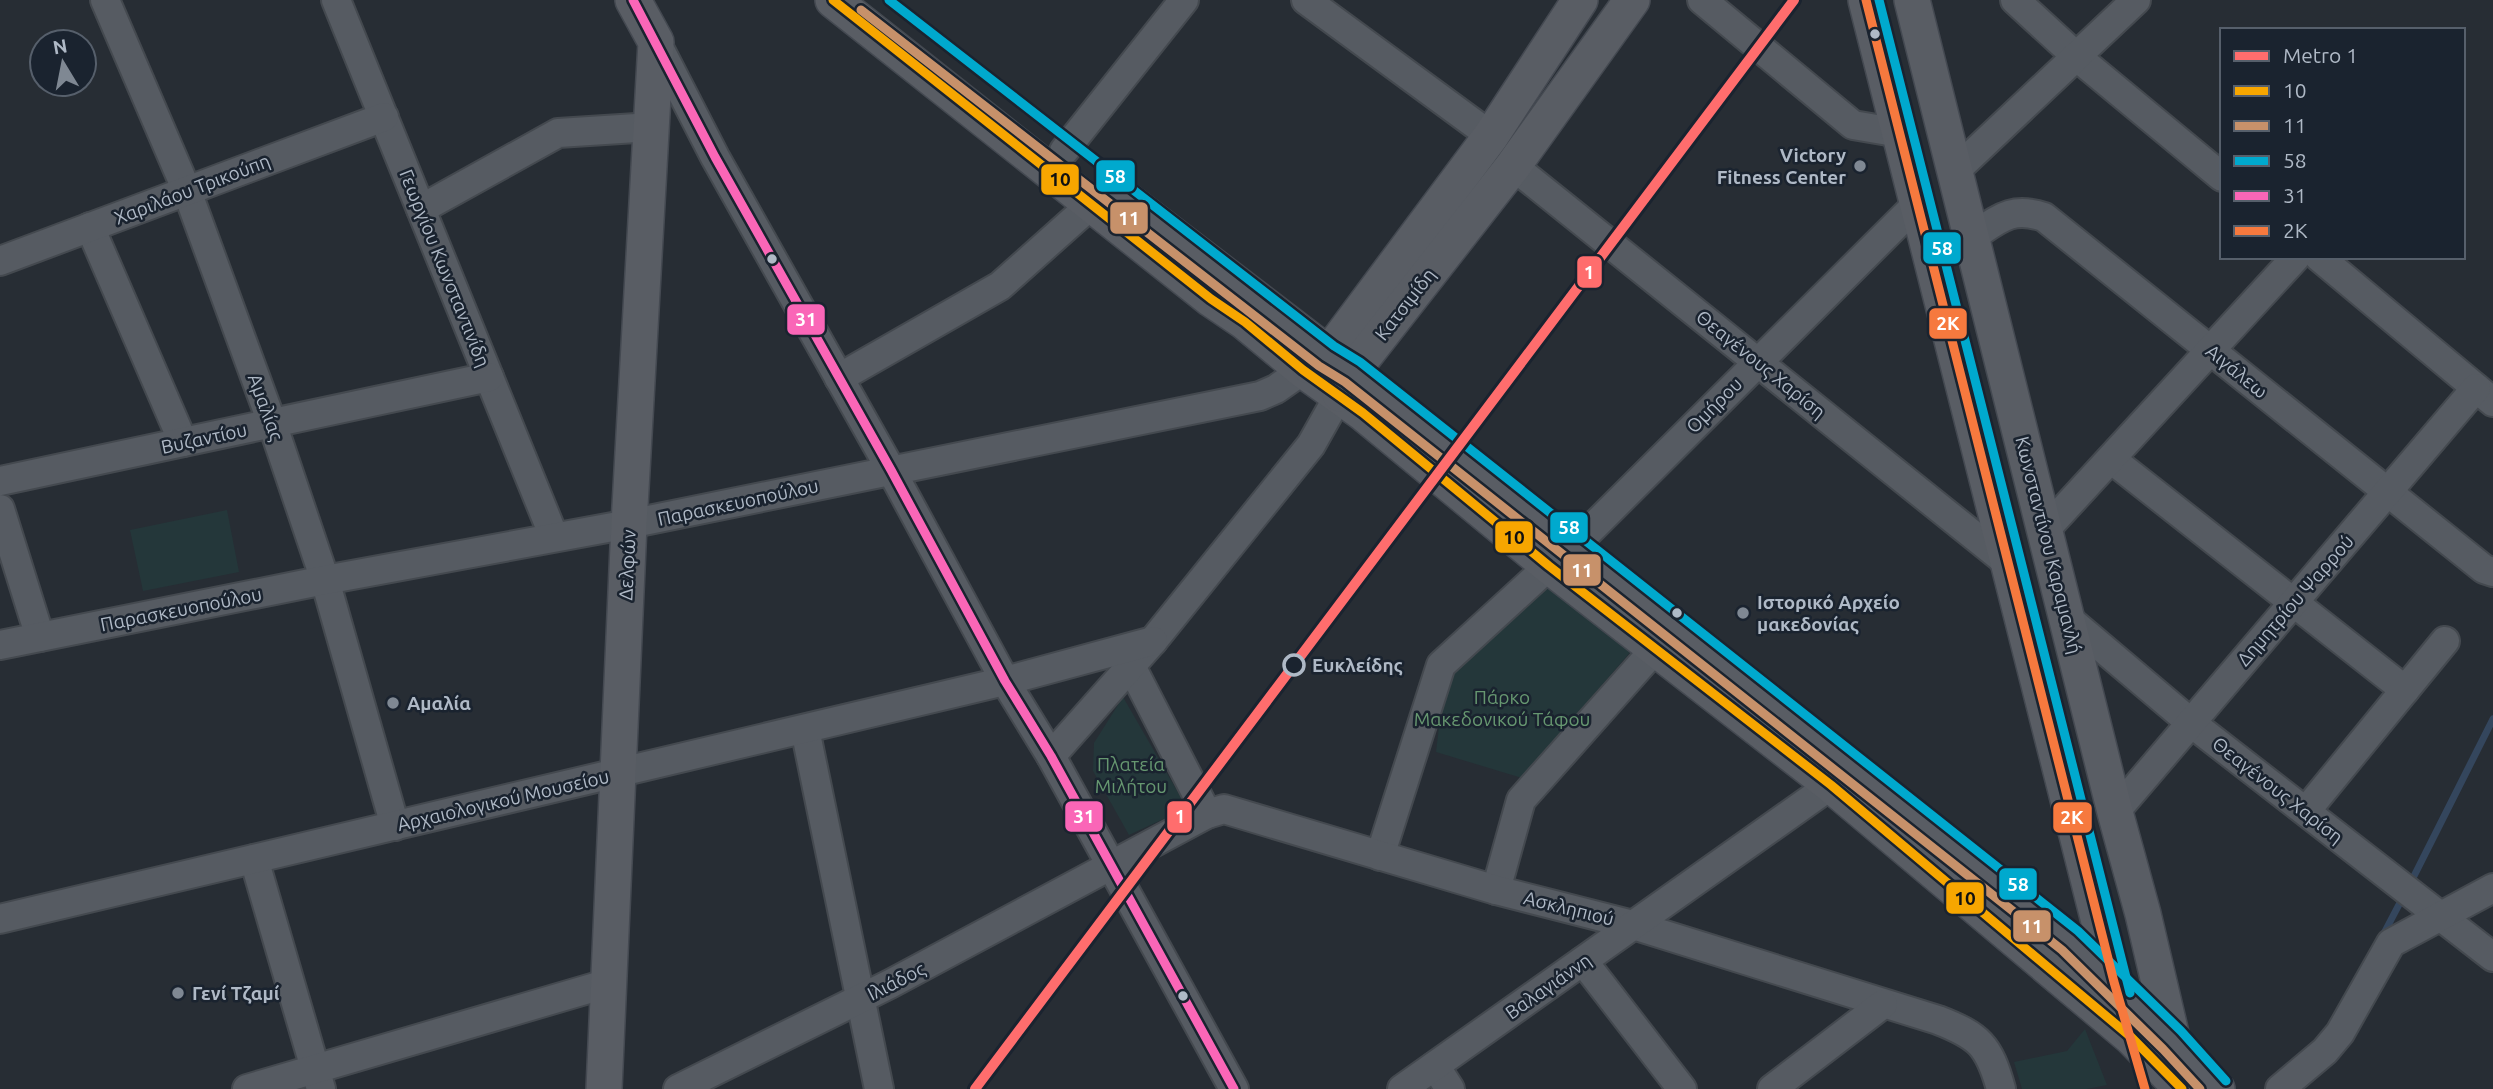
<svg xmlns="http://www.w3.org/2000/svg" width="2493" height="1089" viewBox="0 0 2493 1089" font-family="Ubuntu,sans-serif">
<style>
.green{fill:#24373a}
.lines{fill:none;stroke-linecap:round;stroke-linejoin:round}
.stream{stroke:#34465d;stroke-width:7}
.minor-casing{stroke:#44494f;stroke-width:32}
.major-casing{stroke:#444951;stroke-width:38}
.minor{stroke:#565b62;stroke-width:28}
.major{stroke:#595d64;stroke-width:35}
.bus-1-casing{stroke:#1a232f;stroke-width:14}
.bus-2-casing{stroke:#1a232f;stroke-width:14}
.bus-3-casing{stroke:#1a232f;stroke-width:14}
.bus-4-casing{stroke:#1a232f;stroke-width:14}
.bus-5-casing{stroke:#1a232f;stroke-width:14}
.bus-1{stroke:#f7a600;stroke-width:9}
.bus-2{stroke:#c7916a;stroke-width:9}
.bus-3{stroke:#00a9ce;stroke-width:9}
.bus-4{stroke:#fa66b7;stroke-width:9}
.bus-5{stroke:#f6793e;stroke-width:9}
.metro-1-casing{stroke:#1a232f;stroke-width:16}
.metro-1{stroke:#ff6d6d;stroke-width:10}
.bus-dot{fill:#afb9c6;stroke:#1a232f;stroke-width:2.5}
.poi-dot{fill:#7f8893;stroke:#1a232f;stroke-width:2.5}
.stop-dot{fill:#1a232f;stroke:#afb9c6;stroke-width:3.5}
.labels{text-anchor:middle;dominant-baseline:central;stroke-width:5;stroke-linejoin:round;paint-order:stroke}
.poi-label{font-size:19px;font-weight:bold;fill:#afb9c6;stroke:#1a232f;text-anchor:start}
.street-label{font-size:19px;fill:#afb9c6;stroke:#1a232f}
.stop-label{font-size:19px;font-weight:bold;fill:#afb9c6;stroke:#1a232f;text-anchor:start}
.park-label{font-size:19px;fill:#669770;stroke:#1a232f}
.line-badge{stroke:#1a232f;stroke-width:2.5}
.badge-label{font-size:19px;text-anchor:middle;font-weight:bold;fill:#fff}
.pale-badge-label{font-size:19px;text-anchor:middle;font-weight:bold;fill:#111}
</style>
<rect width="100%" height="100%" fill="#272d34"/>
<g class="green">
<polygon points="227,510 239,572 143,591 130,530"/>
<polygon points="1546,586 1633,649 1522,778 1436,752 1445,677"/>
<polygon points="1123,697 1187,808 1129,835 1093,771 1094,743"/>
<polygon points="2085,1029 2107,1085 2087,1089 2022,1089 2014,1062 2067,1051"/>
</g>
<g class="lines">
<g class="stream">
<polyline points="2410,884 2493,719"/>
<polyline points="2382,937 2404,895"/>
</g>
<g class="minor-casing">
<g id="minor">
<polyline points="105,0 187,191 272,423 325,580 395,826"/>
<polyline points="336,0 554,537"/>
<polyline points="1306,0 1491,136"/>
<polyline points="1702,0 1853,125 1900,133"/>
<polyline points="2015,0 2077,57 2222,177"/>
<polyline points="656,42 715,157 891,470 1005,681 1051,756 1234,1089"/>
<polyline points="1064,151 1184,0"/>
<polyline points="1513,166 2008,563"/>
<polyline points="1955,171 2136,0"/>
<polyline points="421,209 558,133 652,127"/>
<polyline points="90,227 183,442"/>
<path d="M1972,237C1999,219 2011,206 2044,217L2484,569L2493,572"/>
<polyline points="2319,257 2493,402"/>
<polyline points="0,261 384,117"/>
<polyline points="839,378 1000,286 1093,203"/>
<polyline points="2111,459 2405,690"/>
<polyline points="0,481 489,377"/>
<polyline points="0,509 40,637"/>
<polyline points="2045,530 2296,257"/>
<polyline points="1572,548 1917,204"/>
<polyline points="2067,618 2190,722 2493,957"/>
<polyline points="0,645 325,580 629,524 1260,396 1276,389 1303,370"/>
<polyline points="1131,666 1207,814"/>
<polyline points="805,729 879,1089"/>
<polyline points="1051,756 1153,641 1311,445 1338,397"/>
<polyline points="2306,811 2445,641"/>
<polyline points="2115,812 2476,388"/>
<polyline points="1380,856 1441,665 1549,566"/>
<polyline points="254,859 321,1089"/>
<polyline points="1496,890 1521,800 1656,648"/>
<polyline points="0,919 1005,681 1153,641"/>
<polyline points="1583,961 1682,1089"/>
<polyline points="1435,1066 1450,1089"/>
<polyline points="247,1089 609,983"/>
<path d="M678,1089L890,984L1207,814L1224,809L1496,890L1633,925L1938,1020C1979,1036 1989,1045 2001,1089"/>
<polyline points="1402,1089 1831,785"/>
<polyline points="1772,1089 1883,1004"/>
<polyline points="2280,1089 2325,1051 2340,1033 2391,943 2493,888"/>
</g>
</g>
<g class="major-casing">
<g id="major">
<polyline points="833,0 1211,299 1245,322 1303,370 1363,413 1549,566 1831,785 2131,1037 2182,1089"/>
<polyline points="1866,0 2115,985"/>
<polyline points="1912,0 2115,812 2143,914 2173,1042"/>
<polyline points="1115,191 1352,372 2070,941 2172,1040 2217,1089"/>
<polyline points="1309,366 1327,356 1491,136 1580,0"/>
<polyline points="1340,394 1352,372 1513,166 1632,0"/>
<polyline points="604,1089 629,524 656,42 633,0"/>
</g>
</g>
<use href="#minor" class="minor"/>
<use href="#major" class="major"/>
<g class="bus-1-casing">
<polyline id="bus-1" points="833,0 1211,299 1245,322 1303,370 1363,413 1549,566 1831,785 2131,1037 2182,1089"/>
</g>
<g class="bus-2-casing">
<polyline id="bus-2" points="861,10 1319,366 1345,382 2062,950 2163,1049 2200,1089"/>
</g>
<g class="bus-3-casing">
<g id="bus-3">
<polyline points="889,0 1334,346 1360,362 2078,931 2181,1031 2226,1081"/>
<polyline points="1879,0 2130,993"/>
</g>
</g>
<g class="bus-4-casing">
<polyline id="bus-4" points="633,0 715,157 891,470 1005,681 1051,756 1234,1089"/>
</g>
<g class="bus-5-casing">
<polyline id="bus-5" points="1866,0 2114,982 2145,1089"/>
</g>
<use href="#bus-1" class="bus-1"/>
<use href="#bus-2" class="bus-2"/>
<use href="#bus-3" class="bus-3"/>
<use href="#bus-4" class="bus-4"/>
<use href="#bus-5" class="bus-5"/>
<g class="metro-1-casing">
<polyline id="metro-1" points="975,1089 1794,0"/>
</g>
<use href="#metro-1" class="metro-1"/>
</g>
<g class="bus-dot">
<circle cx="1875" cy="34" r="6"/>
<circle cx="772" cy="259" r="6"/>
<circle cx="1677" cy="613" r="6"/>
<circle cx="1183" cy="996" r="6"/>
</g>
<g class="poi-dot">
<circle cx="1860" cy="166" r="7"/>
<circle cx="1743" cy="613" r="7"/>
<circle cx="393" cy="703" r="7"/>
<circle cx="178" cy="993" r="7"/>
</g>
<circle class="stop-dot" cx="1294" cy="665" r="10"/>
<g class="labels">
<g class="poi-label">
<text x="1846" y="155" text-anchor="end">Victory<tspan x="1846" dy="22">Fitness Center</tspan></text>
<text x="1757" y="602">Ιστορικό Αρχείο<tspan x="1757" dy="22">μακεδονίας</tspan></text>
<text x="407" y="703">Αμαλία</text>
<text x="192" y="993">Γενί Τζαμί</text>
</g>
<g class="street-label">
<text transform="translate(192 189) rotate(-21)">Χαριλάου Τρικούπη</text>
<text transform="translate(445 268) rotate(68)">Γεωργίου Κωνσταντινίδη</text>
<text transform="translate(1405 304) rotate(-52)">Κατσιμίδη</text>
<text transform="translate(1761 364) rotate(39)">Θεαγένους Χαρίση</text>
<text transform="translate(2237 371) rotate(39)">Αιγάλεω</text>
<text transform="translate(1714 405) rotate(-45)">Ομήρου</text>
<text transform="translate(266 407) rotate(70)">Αμαλίας</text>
<text transform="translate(204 438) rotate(-12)">Βυζαντίου</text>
<text transform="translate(738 502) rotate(-12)">Παρασκευοπούλου</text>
<text transform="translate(2049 545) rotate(76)">Κωνσταντίνου Καραμανλή</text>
<text transform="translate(627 565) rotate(-87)">Δελφών</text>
<text transform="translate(2295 600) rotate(-49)">Δημητρίου Ψαρρού</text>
<text transform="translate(181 609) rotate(-11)">Παρασκευοπούλου</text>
<text transform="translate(2278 790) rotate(38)">Θεαγένους Χαρίση</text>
<text transform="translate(503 800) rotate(-13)">Αρχαιολογικού Μουσείου</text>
<text transform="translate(1569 908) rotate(14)">Ασκληπιού</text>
<text transform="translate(896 981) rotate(-27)">Ιλιάδος</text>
<text transform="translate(1548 986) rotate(-35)">Βαλαγιάννη</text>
</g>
<g class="stop-label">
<text x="1312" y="665">Ευκλείδης</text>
</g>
<g class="park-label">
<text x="1502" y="697">Πάρκο<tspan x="1502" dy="22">Μακεδονικού Τάφου</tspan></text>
<text x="1131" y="764">Πλατεία<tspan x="1131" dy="22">Μιλήτου</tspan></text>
</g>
</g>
<g class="line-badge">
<rect x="1095" y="159" width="41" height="34" rx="7" fill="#00a9ce"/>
<rect x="1040" y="163" width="40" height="33" rx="7" fill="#f7a600"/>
<rect x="1109" y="201" width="40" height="34" rx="7" fill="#c7916a"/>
<rect x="1922" y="231" width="40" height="34" rx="7" fill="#00a9ce"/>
<rect x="1576" y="255" width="27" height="34" rx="7" fill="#ff6d6d"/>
<rect x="786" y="303" width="40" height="33" rx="7" fill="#fa66b7"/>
<rect x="1928" y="307" width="40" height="33" rx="7" fill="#f6793e"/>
<rect x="1549" y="511" width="40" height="33" rx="7" fill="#00a9ce"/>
<rect x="1494" y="520" width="40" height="34" rx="7" fill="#f7a600"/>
<rect x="1562" y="553" width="40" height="34" rx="7" fill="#c7916a"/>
<rect x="1064" y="800" width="40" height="33" rx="7" fill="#fa66b7"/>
<rect x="1166" y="800" width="27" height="34" rx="7" fill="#ff6d6d"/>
<rect x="2052" y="801" width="41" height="33" rx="7" fill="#f6793e"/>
<rect x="1998" y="867" width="40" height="34" rx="7" fill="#00a9ce"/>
<rect x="1945" y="881" width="40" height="34" rx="7" fill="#f7a600"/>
<rect x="2012" y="909" width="40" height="34" rx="7" fill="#c7916a"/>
</g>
<g class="badge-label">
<text x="1115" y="183">58</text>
<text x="1129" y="225">11</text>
<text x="1942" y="255">58</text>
<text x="1589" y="279">1</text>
<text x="806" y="326">31</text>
<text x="1948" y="330">2Κ</text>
<text x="1569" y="534">58</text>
<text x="1582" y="577">11</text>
<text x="1084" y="823">31</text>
<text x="1180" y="823">1</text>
<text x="2072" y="824">2Κ</text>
<text x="2018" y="891">58</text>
<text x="2032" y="933">11</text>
</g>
<g class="pale-badge-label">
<text x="1060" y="186">10</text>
<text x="1514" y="544">10</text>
<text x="1965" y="905">10</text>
</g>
<rect x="2220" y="28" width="245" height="231" fill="#1a232f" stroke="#565f6b" stroke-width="2"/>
<rect x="2234" y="51" width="35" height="10" fill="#ff6d6d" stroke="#565f6b" stroke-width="2"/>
<text x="2283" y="63" font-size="21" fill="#afb9c6">Metro 1</text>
<rect x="2234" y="86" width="35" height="10" fill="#f7a600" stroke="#565f6b" stroke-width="2"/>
<text x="2283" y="98" font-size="21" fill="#afb9c6">10</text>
<rect x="2234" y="121" width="35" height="10" fill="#c7916a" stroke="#565f6b" stroke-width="2"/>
<text x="2283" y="133" font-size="21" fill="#afb9c6">11</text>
<rect x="2234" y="156" width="35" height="10" fill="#00a9ce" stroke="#565f6b" stroke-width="2"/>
<text x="2283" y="168" font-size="21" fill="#afb9c6">58</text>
<rect x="2234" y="191" width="35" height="10" fill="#fa66b7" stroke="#565f6b" stroke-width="2"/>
<text x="2283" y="203" font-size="21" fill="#afb9c6">31</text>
<rect x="2234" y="226" width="35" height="10" fill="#f6793e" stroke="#565f6b" stroke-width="2"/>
<text x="2283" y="238" font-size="21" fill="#afb9c6">2Κ</text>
<g transform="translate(63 63) rotate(350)"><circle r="33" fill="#1a232f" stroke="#565f6b" stroke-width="2"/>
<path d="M0-5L12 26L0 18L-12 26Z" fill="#7f8893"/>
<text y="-10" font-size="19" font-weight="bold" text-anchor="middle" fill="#afb9c6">N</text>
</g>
</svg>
